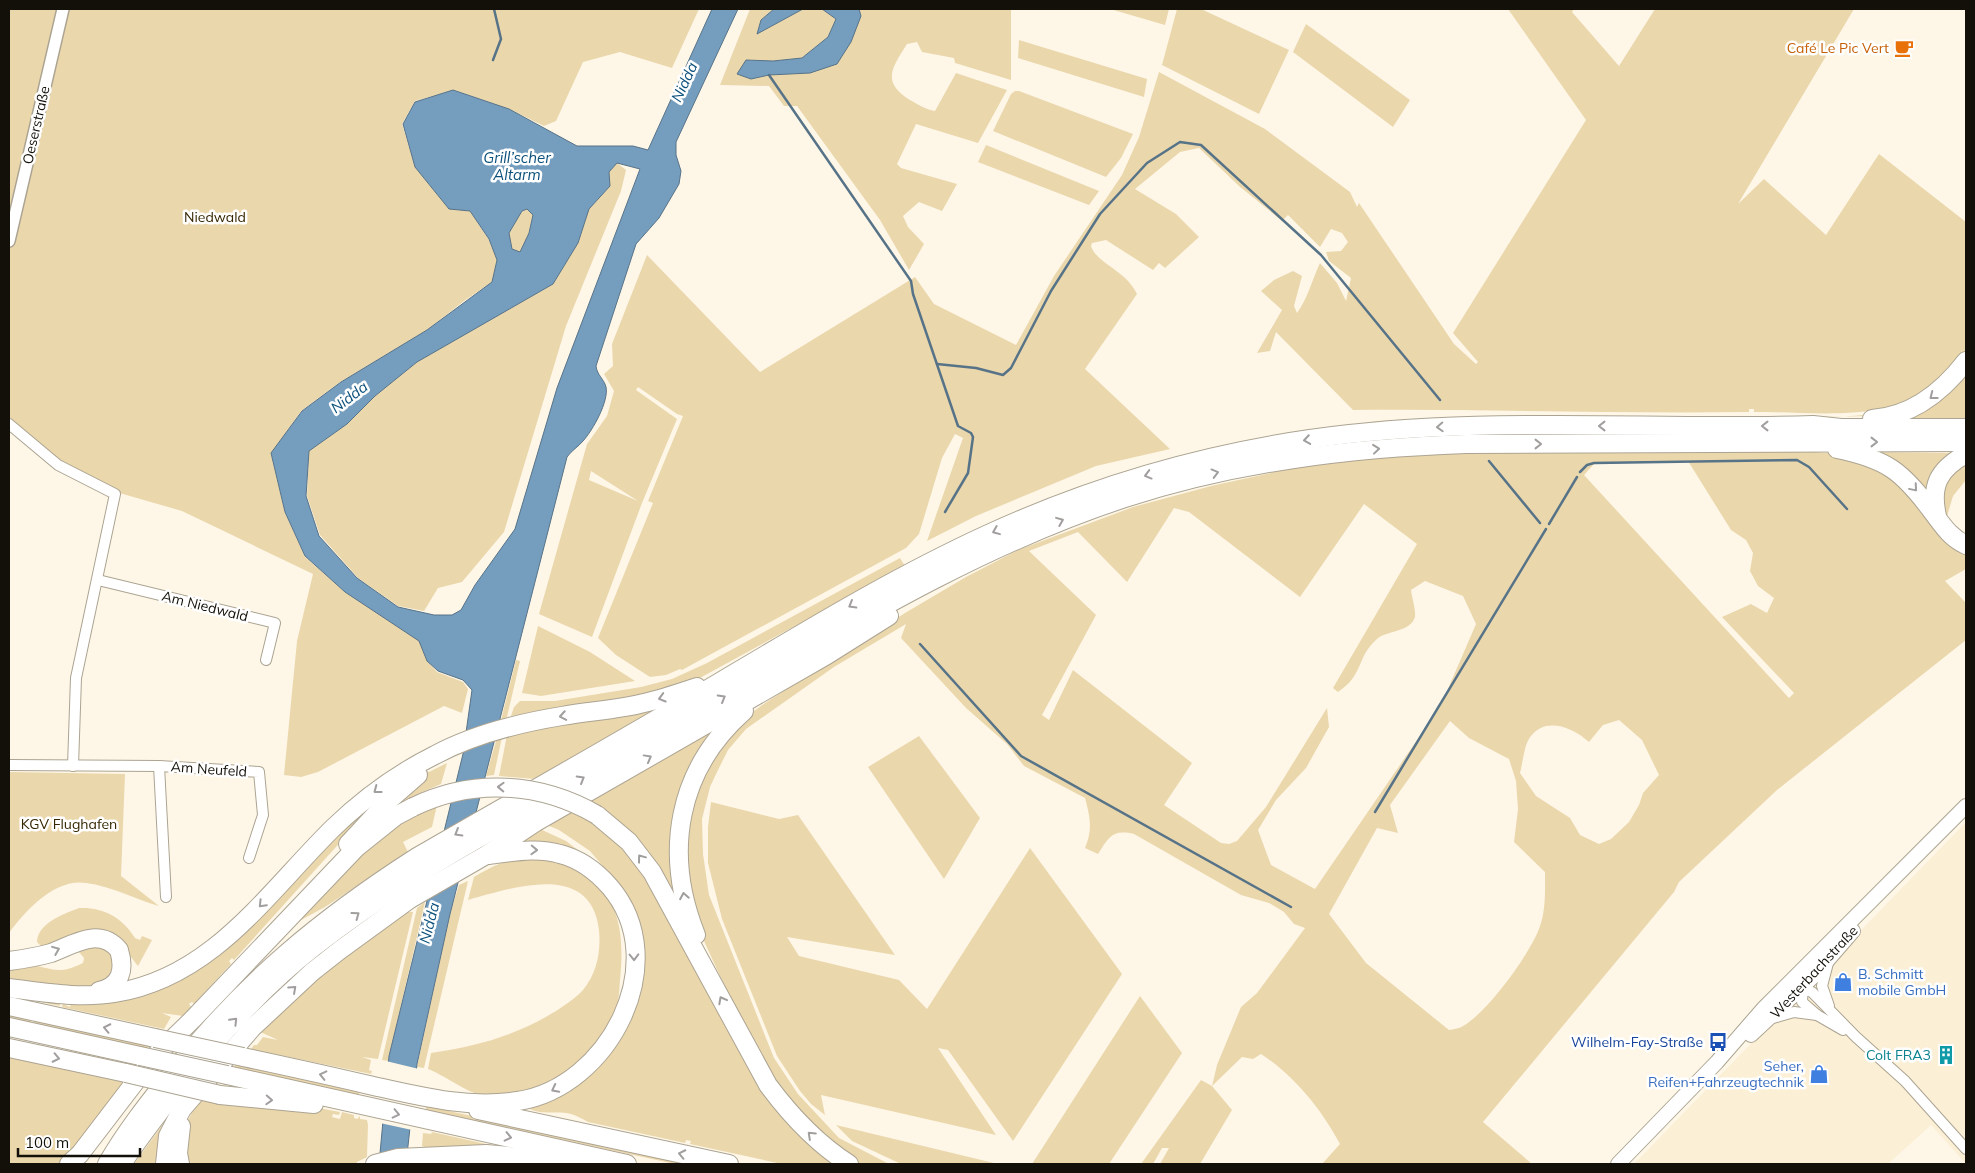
<svg xmlns="http://www.w3.org/2000/svg" width="1975" height="1173" viewBox="0 0 1975 1173" font-family="Mulish,sans-serif">
<style>
.built{fill:#fbefd5}
.green{fill:#ebd7ac;fill-rule:evenodd}
.water{fill:#759dbe;stroke:#577388;fill-rule:evenodd}
.pier{fill:#fef7e8}
.lines{fill:none;stroke-linecap:round;stroke-linejoin:round}
.stream{stroke:#577388;stroke-width:2.5}
.minor-casing{stroke:#aca492;stroke-width:12}
.tertiary-casing{stroke:#aca492;stroke-width:14}
.secondary-casing{stroke:#aca492;stroke-width:16}
.motorway-casing{stroke:#aca492;stroke-width:20}
.minor{stroke:#fff;stroke-width:10}
.tertiary{stroke:#fff;stroke-width:11}
.secondary{stroke:#fff;stroke-width:14}
.motorway{stroke:#fff;stroke-width:18}
.motorway-bridge-casing{stroke:#aca492;stroke-width:20;stroke-linecap:butt}
.motorway-bridge{stroke:#fff;stroke-width:18}
.oneway{stroke:#a09f9d}
.labels{text-anchor:middle;dominant-baseline:central;stroke-width:5;stroke-linejoin:round;paint-order:stroke}
.food-label{font-size:14px;fill:#c56008;stroke:#fff;text-anchor:end}
.street-label{font-size:14px;fill:#121009;stroke:#fff}
.park-label{font-size:14px;fill:#352600;stroke:#fff}
.shop-label{font-size:14px;fill:#366cbe;stroke:#fff;text-anchor:start}
.transit-label{font-size:14px;fill:#164399;stroke:#fff;text-anchor:end}
.culture-label{font-size:14px;fill:#0d838f;stroke:#fff;text-anchor:end}
.water-label{font-size:15px;font-style:italic;fill:#0c517c;stroke:#fff}
</style>
<rect width="100%" height="100%" fill="#fef7e8"/>
<polygon class="built" points="1966,822 1966,1164 1931,1125 1888,1164 1634,1164"/>
<g class="green">
<polygon points="9,9 699,9 672,68 620,52 583,62 556,121 544,126 509,109 454,90 415,101 402,124 415,167 449,209 470,211 489,240 497,260 492,282 464,301 427,330 340,382 301,411 271,454 285,513 305,557 345,592 420,641 427,661 437,672 463,682 468,689 462,713 444,706 318,772 301,777 284,775 297,641 313,574 182,511 116,492 58,463 9,418"/>
<path d="M750,9H774L761,20L758,33L803,9H822L836,19L828,37L802,58L773,61L746,60L751,79L769,75L810,73L861,16L859,9H1011V80L955,63L954,58L922,52L917,42L907,44C892,68 881,82 910,100C919,105 925,109 935,111L956,73L1007,90L978,143L916,124L897,164L901,168L957,184L942,211L919,202L903,216L908,227L924,244L909,270L880,220L797,106H784L769,86L720,85Z"/>
<polygon points="1110,9 1169,9 1165,25"/>
<polygon points="1177,9 1201,9 1289,50 1259,114 1162,65"/>
<path d="M1508,9H1574L1572,12L1619,66L1655,9H1854L1738,204L1764,179L1826,235L1879,154L1966,222V354L1945,380L1930,393L1912,404L1876,416L1735,418V416C1778,416 1869,423 1904,405L1889,409L1888,408C1845,417 1798,412 1754,412V409H1749V412C1617,414 1485,409 1353,410L1276,332L1270,351L1257,353L1282,310L1261,291L1274,280L1293,271L1302,276L1294,306L1297,313C1308,298 1312,280 1320,263L1337,283L1346,301L1351,278L1329,261L1326,252L1341,251L1348,242L1342,233L1331,229L1320,247L1288,215L1282,221L1239,186L1199,148L1180,152L1135,189L1176,214L1199,237L1165,268L1159,263L1153,270L1106,240L1092,243L1091,246C1097,264 1126,270 1137,294L1085,369L1170,449L1096,466L976,516L927,541L963,438L955,434L942,458L919,534L906,548L682,670L680,669L666,675L650,677L616,655L598,638L653,503L648,501L683,416L677,414L638,387L636,390L677,419L642,503L592,637L539,614L587,444L607,416L614,391L604,374L613,366L612,344L647,255L760,372L915,277L934,304L1016,345L1054,276L1122,175L1139,137L1159,72L1265,129L1350,192L1357,207L1359,203L1454,344L1476,364L1478,362L1453,333L1586,120ZM591,471L638,501L589,480Z"/>
<polygon points="1306,24 1410,100 1393,127 1293,52"/>
<polygon points="1019,40 1147,79 1144,97 1018,58"/>
<polygon points="1015,91 1019,91 1133,134 1121,158 1106,177 993,131 1011,94"/>
<polygon points="986,145 1099,191 1089,205 978,162"/>
<polygon points="617,163 626,170 621,191 566,326 504,532 462,582 438,588 424,611 398,606 358,578 320,535 307,496 309,451 347,424 375,396 417,362 553,284 578,243 589,209 610,186 609,172"/>
<polygon points="528,209 533,214 529,233 520,253 512,249 509,233 522,211"/>
<polygon points="1966,368 1966,419 1897,421"/>
<polygon points="1728,416 1728,418 1286,436 1285,434 1378,421 1450,417"/>
<path d="M1438,452H1813C1825,453 1839,453 1851,456C1881,461 1906,486 1923,510C1940,533 1940,538 1966,552V569L1945,581L1966,603V640L1777,790L1679,882L1674,892L1483,1122L1532,1164H1322L1340,1144C1322,1110 1294,1075 1261,1054L1253,1059L1242,1057L1212,1086L1232,1110L1200,1164H1160L1169,1148H1162L1153,1164H1141L1201,1080L1212,1086L1217,1065L1241,1007L1257,993L1305,928L1294,924L1284,912L1269,903L1241,895L1134,834C1112,829 1109,837 1098,854L1085,848C1093,829 1090,817 1085,798L1024,766L1007,744L966,708L901,638L906,624L834,667L746,729L728,750L718,770L710,787L702,819L703,854L709,895L774,1058L798,1094L839,1138L889,1164H860L829,1144L770,1077L720,976L704,941L688,886L687,825L704,770L747,716L765,703L905,613L966,577L1018,550L1133,507L1211,486L1316,463ZM1688,461L1731,530L1746,540L1753,553L1750,571L1758,586L1774,598L1767,613L1751,604L1722,617L1794,693L1789,698L1584,475L1594,464ZM1364,504L1417,544L1333,688L1338,692C1364,675 1356,658 1376,640C1385,630 1410,633 1415,617C1416,610 1412,598 1411,590L1425,581L1463,596L1476,624L1441,705L1315,889L1271,865L1258,830L1276,800L1306,768L1329,727L1327,708L1266,807L1237,841L1229,844L1221,843L1164,805L1192,763L1073,670L1049,720L1042,715L1096,615L1029,551L1078,532L1127,582L1174,508L1189,512L1300,597ZM1619,720L1642,740L1659,775L1643,793L1639,805L1629,822L1611,839L1599,844L1580,835L1570,818L1536,796L1520,773C1523,762 1524,744 1531,736C1546,716 1574,728 1589,742L1603,725ZM1450,721L1469,738L1509,759L1516,781L1518,809L1514,842L1545,872C1545,892 1546,911 1539,929C1529,955 1487,1013 1463,1026C1459,1029 1453,1029 1449,1030L1366,963L1329,914L1377,828L1398,833L1390,805Z"/>
<polygon points="1872,452 1959,453 1930,502"/>
<polygon points="1966,460 1966,480 1953,496 1945,523 1940,510 1944,478"/>
<polygon points="900,558 905,566 698,679 637,700 511,716 514,707 520,701 555,701 641,687 672,679 707,663"/>
<polygon points="538,626 590,652 635,681 541,696 522,693"/>
<polygon points="516,660 520,661 507,717 501,720"/>
<polygon points="677,698 535,779 499,776 507,735"/>
<polygon points="726,722 689,778 686,918 607,813 590,800"/>
<polygon points="919,736 980,818 944,879 868,767"/>
<polygon points="502,737 494,775 486,776 496,741"/>
<polygon points="447,763 441,784 418,794 355,838 427,771 429,772"/>
<path d="M9,772L125,774L121,876L159,906C135,899 111,886 86,883C55,878 25,911 9,933Z"/>
<polygon points="368,801 373,806 234,960 232,958 229,961 231,964 194,1004 192,1002 189,1004 191,1007 183,1016 162,1013 171,1017 164,1029 62,1007 63,1004 70,1007 71,1003 59,1001 60,1006 40,1002 40,999 36,998 35,1001 9,995 177,977"/>
<polygon points="711,802 779,819 798,815 895,955 787,937 799,956 899,980 927,1009 1030,848 1122,974 1013,1141 948,1050 938,1048 996,1135 821,1095 825,1115 811,1104 800,1091 777,1056 722,919 708,863 708,827"/>
<polygon points="437,805 432,827 403,842 408,852 325,907 290,926 357,856 415,812"/>
<path d="M572,811L599,827L635,858L724,1019L722,1020L723,1023L726,1022L836,1164H782L690,1144L691,1141L686,1140L685,1143L588,1122C581,1118 574,1114 566,1113C552,1111 534,1116 524,1104L563,1090L633,999L623,900L606,870L590,851L559,830L547,825Z"/>
<polygon points="540,829 566,841 587,857 510,848"/>
<path d="M543,857C558,861 574,863 586,873C622,902 624,938 620,980C619,995 618,1012 613,1025C611,1031 571,1075 565,1079C547,1091 500,1096 479,1094C468,1093 442,1074 428,1069L431,1053C478,1046 515,1036 556,1011C565,1005 576,998 583,990C597,973 601,952 599,930C591,860 512,888 468,900L474,877C502,860 512,859 543,857Z"/>
<polygon points="468,881 424,1068 417,1067 450,913 459,885"/>
<polygon points="425,902 388,1061 382,1060 417,908"/>
<path d="M79,908C103,907 122,917 135,938L140,940L142,936L152,940L138,966L120,943L43,948L37,942C38,923 63,914 79,908Z"/>
<polygon points="407,912 413,912 378,1059 362,1057 371,1060 369,1070 372,1071 371,1074 251,1049 254,1045 257,1045 263,1037 278,1040 258,1031 320,973 323,976 327,972 325,969"/>
<path d="M93,942L114,952L116,973L94,988L9,982V966C15,965 23,963 29,964C53,969 59,975 83,963L84,958L79,952L80,947Z"/>
<polygon points="1140,996 1182,1053 1109,1164 1032,1164"/>
<polygon points="9,1015 31,1020 31,1023 33,1024 34,1021 149,1046 147,1049 9,1019"/>
<polygon points="9,1054 121,1080 127,1084 64,1164 9,1164"/>
<polygon points="236,1065 359,1092 359,1095 233,1068"/>
<polygon points="198,1099 212,1102 308,1106 340,1112 339,1115 333,1114 332,1117 340,1119 342,1112 354,1115 354,1118 357,1119 360,1116 360,1119 367,1120 368,1125 367,1157 357,1162 357,1164 184,1164 186,1125"/>
<polygon points="426,1106 692,1164 675,1164 426,1110"/>
<polygon points="171,1113 162,1164 134,1164"/>
<polygon points="836,1125 998,1164 901,1164 852,1141"/>
<polygon points="432,1132 504,1148 431,1149 422,1146 423,1133 431,1134"/>
</g>
<g class="water">
<path d="M712,9H738L676,142V155L681,171L679,184L659,218L636,244L596,366C597,375 604,379 606,387C609,401 593,430 583,441C578,447 572,450 567,457L450,914L417,1064L406,1164H379L389,1056L463,754L472,690L463,680L438,671L427,661L419,641L345,592L305,556L285,512L271,453L302,411L341,382L427,330L492,282L497,260L489,239L470,211L449,209L415,167L403,124L415,102L453,90L509,109L577,146H633L648,150ZM617,163L640,169L557,388L515,529L475,585L461,610L452,615H434L398,607L357,578L319,536L306,496L309,451L347,424L375,396L417,362L553,284L578,243L589,209L610,186L609,172ZM527,209L533,215L529,233L520,252L512,249L509,233L522,211Z"/>
<polygon points="774,9 814,9 803,9 757,34 761,20"/>
<polygon points="822,9 859,9 861,16 851,42 837,64 810,73 769,75 751,79 737,74 746,60 773,61 802,58 828,37 836,19"/>
</g>
<polygon class="pier" points="386,1061 419,1069 412,1130 380,1123"/>
<g class="lines">
<g class="stream">
<polyline points="493,60 501,39 494,9"/>
<polyline points="769,75 911,281 913,294 958,426 971,433 973,437 968,473 945,512"/>
<polyline points="937,364 976,368 1003,375 1011,368 1051,291 1100,214 1147,163 1180,142 1201,145 1321,255 1440,400"/>
<polyline points="1489,461 1540,523"/>
<polyline points="1580,472 1587,465 1594,463 1797,460 1809,467 1847,509"/>
<polyline points="1549,524 1577,477"/>
<polyline points="920,644 1021,756 1291,907"/>
<polyline points="1375,812 1546,529"/>
</g>
<g class="minor-casing">
<g id="minor">
<polyline points="9,424 58,465 115,494 76,678 73,766"/>
<polyline points="98,580 275,623 266,660"/>
<polyline points="9,765 159,766 259,772 263,815 249,858"/>
<polyline points="159,766 166,897"/>
<polyline points="1828,963 1822,986 1829,1006"/>
<polyline points="1803,984 1802,1002 1817,1015 1843,1030"/>
<polyline points="1797,988 1812,992 1856,1037 1905,1081 1966,1149"/>
<polyline points="1773,1018 1794,1012 1817,1015"/>
</g>
</g>
<g class="tertiary-casing">
<polyline id="tertiary" points="9,241 63,9"/>
</g>
<g class="secondary-casing">
<g id="secondary">
<polyline points="1751,1035 1814,976 1853,931"/>
<polyline points="1618,1164 1717,1062 1763,1009 1966,806"/>
</g>
</g>
<g class="motorway-casing">
<g id="motorway">
<path d="M1872,419C1913,416 1943,391 1966,361"/>
<path d="M1837,449C1886,459 1902,471 1931,510C1942,524 1949,537 1966,545"/>
<path d="M1937,516C1930,485 1939,469 1966,454"/>
<path d="M597,815L629,842L652,872L768,1085C791,1116 816,1143 849,1164"/>
<polyline points="348,844 387,802 418,775"/>
<path d="M696,935C663,853 677,770 744,711"/>
<path d="M9,961C24,959 37,957 51,953C73,945 99,926 119,950C125,970 121,986 99,991"/>
<path d="M9,988C43,992 80,999 115,993C213,977 267,893 333,828C363,799 397,774 435,755C474,734 519,723 562,716C589,711 617,710 644,703C662,699 679,693 697,687"/>
<polyline points="9,1006 155,1038"/>
<polyline points="9,1027 140,1056"/>
<polyline points="9,1048 126,1073"/>
<path d="M243,1057C285,1066 327,1075 369,1085C418,1096 467,1109 518,1101C609,1087 674,962 610,887C597,872 580,859 560,854C536,847 514,852 489,855"/>
<polyline points="227,1075 627,1164"/>
<polyline points="220,1095 314,1104"/>
<polyline points="478,1110 729,1164"/>
<polyline points="69,1164 80,1154 155,1056 193,1019 356,848 396,816 413,807"/>
<path d="M107,1164C126,1131 149,1102 173,1072C246,981 319,920 417,857C512,802 608,748 703,692C796,637 888,580 986,535C1088,488 1199,455 1310,439C1477,415 1646,430 1813,425L1841,428H1966"/>
<path d="M122,1164C137,1140 156,1117 173,1094C215,1040 260,989 314,947C379,896 448,855 519,815C581,779 642,744 704,709C840,631 975,547 1125,498C1236,462 1350,448 1466,444L1966,442"/>
<polyline points="165,1164 168,1136 182,1109 252,1028 312,972 340,950 410,899 486,855 536,822 827,655 889,616"/>
<polyline points="180,1164 178,1153 181,1126"/>
<polyline points="375,1164 398,1158 486,1154 587,1163"/>
</g>
</g>
<use href="#minor" class="minor"/>
<use href="#tertiary" class="tertiary"/>
<use href="#secondary" class="secondary"/>
<use href="#motorway" class="motorway"/>
<g class="motorway-bridge-casing">
<g id="motorway-bridge">
<path d="M413,807C473,778 540,782 597,815"/>
<polyline points="155,1038 243,1057"/>
<polyline points="140,1056 227,1075"/>
<polyline points="126,1073 220,1095"/>
</g>
</g>
<use href="#motorway-bridge" class="motorway-bridge"/>
</g>
<defs><path id="oneway-chevron" d="M-2-3.5L2.5 0L-2 3.5" fill="none" stroke-width="1.6" stroke-linecap="round" stroke-linejoin="round" transform="scale(1.25)"/></defs>
<g class="oneway">
<use href="#oneway-chevron" transform="translate(1933 396) rotate(142)"/>
<use href="#oneway-chevron" transform="translate(1602 426) rotate(180)"/>
<use href="#oneway-chevron" transform="translate(1765 426) rotate(-180)"/>
<use href="#oneway-chevron" transform="translate(1440 427) rotate(177)"/>
<use href="#oneway-chevron" transform="translate(1307 440) rotate(171)"/>
<use href="#oneway-chevron" transform="translate(1874 442)"/>
<use href="#oneway-chevron" transform="translate(1538 444)"/>
<use href="#oneway-chevron" transform="translate(1376 449) rotate(-6)"/>
<use href="#oneway-chevron" transform="translate(1215 473) rotate(-15)"/>
<use href="#oneway-chevron" transform="translate(1148 475) rotate(165)"/>
<use href="#oneway-chevron" transform="translate(1914 488) rotate(50)"/>
<use href="#oneway-chevron" transform="translate(1060 521) rotate(-22)"/>
<use href="#oneway-chevron" transform="translate(996 531) rotate(158)"/>
<use href="#oneway-chevron" transform="translate(852 605) rotate(150)"/>
<use href="#oneway-chevron" transform="translate(662 698) rotate(164)"/>
<use href="#oneway-chevron" transform="translate(722 698) rotate(-30)"/>
<use href="#oneway-chevron" transform="translate(563 716) rotate(170)"/>
<use href="#oneway-chevron" transform="translate(648 758) rotate(-29)"/>
<use href="#oneway-chevron" transform="translate(581 779) rotate(-30)"/>
<use href="#oneway-chevron" transform="translate(501 787) rotate(-178)"/>
<use href="#oneway-chevron" transform="translate(377 790) rotate(143)"/>
<use href="#oneway-chevron" transform="translate(458 833) rotate(150)"/>
<use href="#oneway-chevron" transform="translate(534 850) rotate(2)"/>
<use href="#oneway-chevron" transform="translate(641 858) rotate(-127)"/>
<use href="#oneway-chevron" transform="translate(684 896) rotate(-100)"/>
<use href="#oneway-chevron" transform="translate(262 904) rotate(134)"/>
<use href="#oneway-chevron" transform="translate(356 915) rotate(-36)"/>
<use href="#oneway-chevron" transform="translate(56 950) rotate(-22)"/>
<use href="#oneway-chevron" transform="translate(634 957) rotate(89)"/>
<use href="#oneway-chevron" transform="translate(293 989) rotate(-42)"/>
<use href="#oneway-chevron" transform="translate(722 1000) rotate(-118)"/>
<use href="#oneway-chevron" transform="translate(234 1021) rotate(-46)"/>
<use href="#oneway-chevron" transform="translate(107 1028) rotate(-168)"/>
<use href="#oneway-chevron" transform="translate(56 1058) rotate(12)"/>
<use href="#oneway-chevron" transform="translate(323 1075) rotate(-167)"/>
<use href="#oneway-chevron" transform="translate(555 1089) rotate(153)"/>
<use href="#oneway-chevron" transform="translate(269 1100) rotate(3)"/>
<use href="#oneway-chevron" transform="translate(396 1114) rotate(13)"/>
<use href="#oneway-chevron" transform="translate(811 1135) rotate(-137)"/>
<use href="#oneway-chevron" transform="translate(508 1137) rotate(13)"/>
<use href="#oneway-chevron" transform="translate(682 1154) rotate(-168)"/>
</g>
<defs>
<g id="cafe-bare" transform="scale(1.5)"><path d="M-5.5-4.5H6V0H3Q3 3.5 0 3.5H-2.5Q-5.5 3.5-5.5 0ZM3-3.2v2h1.7v-2ZM-6 4.5H4V6H-6Z" fill="#e8710a" stroke="#fff" stroke-width="2.5" paint-order="stroke"/></g>
<g id="shop-bare" transform="scale(1.5)"><path d="M-5-2.5h2.3a2.7 3.5 0 0 1 5.4 0H5L5.5 6h-11ZM-1.5-2.5h3a1.5 2.3 0 0 0-3 0Z" fill="#3f7fe0" stroke="#fff" stroke-width="2.5" paint-order="stroke"/></g>
<g id="bus-bare" transform="scale(1.5)"><path d="M-5-6H5V4H4V6H2V4H-2V6H-4V4H-5ZM-3.5-4V0h7V-4ZM-3.5 1.2v1.5H-2V1.2ZM2 1.2v1.5H3.5V1.2Z" fill="#1a4fb4" stroke="#fff" stroke-width="2.5" paint-order="stroke"/></g>
<g id="building-bare" transform="scale(1.5)"><path d="M-4-6H4V6H1V3H-1V6H-4ZM-2.5-4.3h1.7v1.8h-1.7ZM.8-4.3h1.7v1.8H.8ZM-2.5-1h1.7V.8h-1.7ZM.8-1h1.7V.8H.8Z" fill="#0f9aa8" stroke="#fff" stroke-width="2.5" paint-order="stroke"/></g>
</defs>
<g fill-rule="evenodd">
<use href="#cafe-bare" x="1904" y="48"/>
<use href="#shop-bare" x="1843" y="982"/>
<use href="#bus-bare" x="1718" y="1042"/>
<use href="#building-bare" x="1946" y="1055"/>
<use href="#shop-bare" x="1819" y="1074"/>
</g>
<g class="labels">
<g class="food-label">
<text x="1889" y="48">Café Le Pic Vert</text>
</g>
<g class="street-label">
<text transform="translate(36 125) rotate(-77)">Oeserstraße</text>
<text transform="translate(205 606) rotate(14)">Am Niedwald</text>
<text transform="translate(209 769) rotate(4)">Am Neufeld</text>
<text transform="translate(1814 972) rotate(-47)">Westerbachstraße</text>
</g>
<g class="park-label">
<text x="215" y="217">Niedwald</text>
<text x="69" y="824">KGV Flughafen</text>
</g>
<g class="shop-label">
<text x="1858" y="974">B. Schmitt<tspan x="1858" dy="16">mobile GmbH</tspan></text>
<text x="1804" y="1066" text-anchor="end">Seher,<tspan x="1804" dy="16">Reifen+Fahrzeugtechnik</tspan></text>
</g>
<g class="transit-label">
<text x="1703" y="1042">Wilhelm-Fay-Straße</text>
</g>
<g class="culture-label">
<text x="1931" y="1055">Colt FRA3</text>
</g>
<g class="water-label">
<text transform="translate(684 82) rotate(-65)">Nidda</text>
<text x="517" y="157">Grill’scher<tspan x="517" dy="17">Altarm</tspan></text>
<text transform="translate(349 397) rotate(-37)">Nidda</text>
<text transform="translate(429 923) rotate(-76)">Nidda</text>
</g>
</g>
<rect width="1975" height="1173" fill="none" stroke="#121009" stroke-width="20"/>
<path d="M18 1148v8h122v-8" fill="none" stroke="#121009" stroke-width="2.5"/>
<text x="25" y="1148" font-size="15" fill="#121009" stroke="#ffffff" stroke-width="4" paint-order="stroke">100 m</text>
</svg>
